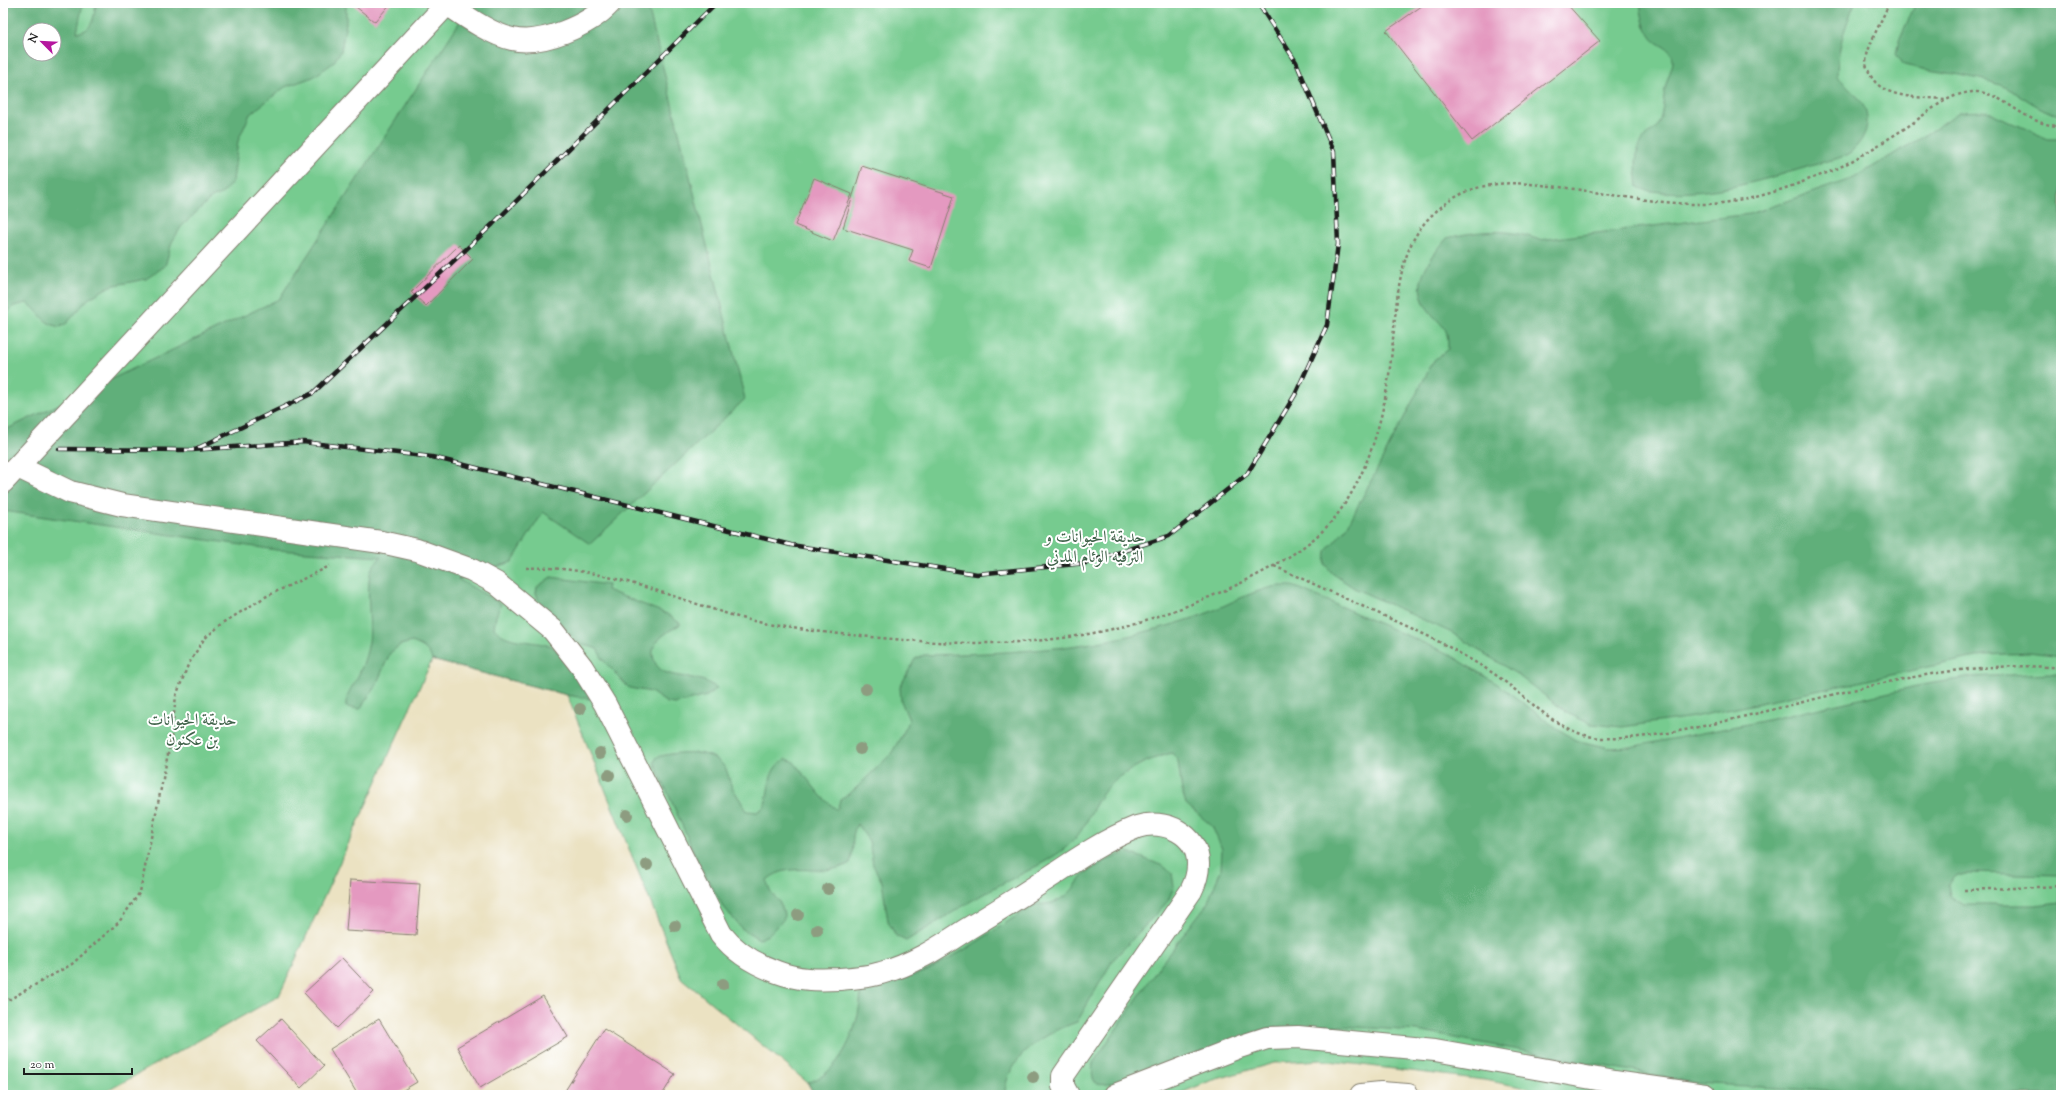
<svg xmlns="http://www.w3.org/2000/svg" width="2064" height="1098" viewBox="0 0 2064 1098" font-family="'Sorts Mill Goudy',Amiri,serif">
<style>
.green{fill:#76cb8f;stroke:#497456;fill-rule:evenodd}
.forest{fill:#60af7a;stroke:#3e664b;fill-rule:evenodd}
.building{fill:#e499c0}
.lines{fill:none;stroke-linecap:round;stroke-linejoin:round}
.minor-casing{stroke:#847f6f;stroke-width:24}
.path{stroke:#847f6f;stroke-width:2.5;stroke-dasharray:3 3;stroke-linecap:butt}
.minor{stroke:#fff;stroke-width:22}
.rail-casing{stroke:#1c1c1c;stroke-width:4.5}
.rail{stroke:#fff;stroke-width:3;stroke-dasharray:9;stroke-linecap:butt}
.tree{fill:#8d9c80}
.labels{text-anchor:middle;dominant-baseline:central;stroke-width:4;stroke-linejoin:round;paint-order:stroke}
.park-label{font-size:17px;fill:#40624a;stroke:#fff}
</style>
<rect width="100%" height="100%" fill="#fff"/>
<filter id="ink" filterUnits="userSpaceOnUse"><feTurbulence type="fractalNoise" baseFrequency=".025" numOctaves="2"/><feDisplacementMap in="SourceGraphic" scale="8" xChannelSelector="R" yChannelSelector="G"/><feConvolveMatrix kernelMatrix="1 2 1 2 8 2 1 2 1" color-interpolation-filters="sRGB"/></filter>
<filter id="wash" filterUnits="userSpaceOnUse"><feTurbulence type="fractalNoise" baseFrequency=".012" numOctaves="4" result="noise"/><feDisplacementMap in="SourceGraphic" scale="16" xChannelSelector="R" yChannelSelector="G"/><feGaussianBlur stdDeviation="0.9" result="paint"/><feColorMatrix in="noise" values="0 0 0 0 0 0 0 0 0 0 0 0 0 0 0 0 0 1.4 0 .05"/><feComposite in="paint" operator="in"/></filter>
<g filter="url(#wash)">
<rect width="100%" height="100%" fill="#ebe2c2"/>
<path class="green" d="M3,3H2061V1095H1565L1484,1080L1321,1060L1274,1063L1210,1081L1176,1095H814L808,1083L681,978L567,695L432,660L279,996L100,1095H3ZM30,30H54V54H30Z"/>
<g class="forest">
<path d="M3,3H83L77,32C93,32 94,16 96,3H346V23L341,51L333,63L313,77L285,87L250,114L238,141L233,181L223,193L211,198L181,227L172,242L165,266L146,279L110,286L88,299L67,323L60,327C40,323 42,312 27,303L14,306L3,317ZM30,30H54V54H30Z"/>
<path d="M472,3H647L745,399L590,544L543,512L512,562L458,579L501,604L496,616L494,628C506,642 525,640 542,644C545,645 549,645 551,646C561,652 583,688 590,699L567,695L432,660C429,649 422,646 412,642L400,645L390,653L376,685L360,709L346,707C345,693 354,686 359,674C364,663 367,653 369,642C372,624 364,580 373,566C375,563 379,560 381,557L277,550L3,511V431L279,299Z"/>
<path d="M1640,3H1855C1845,26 1837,50 1837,76C1849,88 1867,102 1867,120C1868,133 1858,147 1848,154C1840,159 1826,161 1817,164C1767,179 1714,196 1661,192C1653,191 1645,191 1638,187C1636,170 1633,151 1645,137C1648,132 1656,130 1658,125C1665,110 1662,93 1668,78C1670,71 1673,67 1673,60C1673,47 1657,46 1651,37C1643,27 1642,15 1640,3Z"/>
<path d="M1916,3H2061V115C2039,112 2021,93 2000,85C1970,74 1936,73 1904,65L1896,54L1899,40Z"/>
<path d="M1987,111L2048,139H2061V657L2029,653L1985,655L1694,717L1622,727L1591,724L1569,714L1515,673L1452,633L1354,588L1332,573L1325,564L1326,551L1347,527L1434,360L1448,349C1448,326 1445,330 1431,313C1407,286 1429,260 1447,238C1482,230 1506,228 1540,240L1750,214L1854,178L1932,131L1959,112Z"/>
<path d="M551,577L608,585L607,590L667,614L681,624C671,630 651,640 653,655C656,679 682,674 701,680C706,681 712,685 717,688L707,696L675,704L667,703L651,692L629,688L604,661L597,649L578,642L539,601L536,593L537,587Z"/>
<path d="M1278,586H1292L1303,590L1449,654L1499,685L1551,724L1575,740L1609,748L1630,747L1763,721L1921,685L1972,677L2049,673L2061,675V875L1965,873L1955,876L1948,884L1950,896L1964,905H2036L2061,902V1095H1889L1696,1083L1417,1031L1324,1025L1266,1029L1119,1082C1098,1086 1090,1089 1093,1063L1161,964L1207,904L1221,870L1222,849L1212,826L1186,804L1182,791L1178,761L1172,753C1144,760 1112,776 1097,802C1087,820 1081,836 1064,849C1045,864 1014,877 992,889C963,905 935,924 906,941L896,936L888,921L882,882L873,865L869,841L857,824C849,840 856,847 850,863C824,879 791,859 767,880C769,899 784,897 784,919L768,935L759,939L741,928L723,906L701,868L654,762L657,757C676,752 708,748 722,764C729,771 728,779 732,787C737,795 742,803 747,811L757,812L764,807C771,788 766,769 786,759L793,761L821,796L837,810L840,800L854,790L891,754L907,726L909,720L901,701L900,687L915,659L924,655C1002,653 1076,651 1152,630C1172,625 1192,619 1210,612C1233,602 1254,590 1278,586Z"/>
<path d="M1128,852L1163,866L1172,873L1174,887L1168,901L1113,960L1077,1022C1045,1033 1005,1057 1005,1095H814L808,1083C813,1080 820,1078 825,1074C848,1055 860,1020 861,991L927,971L969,947L1035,904C1052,906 1066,899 1076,885C1078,882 1080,877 1083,875C1095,865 1113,857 1128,852Z"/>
</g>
<g id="blocks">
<g class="building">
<polygon points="351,3 391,3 375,22"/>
<polygon points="1426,3 1566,3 1600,41 1472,141 1386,31"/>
<polygon points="862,166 954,196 931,268 909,261 913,250 843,228"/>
<polygon points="814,178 852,194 833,241 795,225"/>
<polygon points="459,245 473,259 426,306 411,292"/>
<polygon points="350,880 420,884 416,935 346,931"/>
<polygon points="342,958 374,992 337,1028 304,993"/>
<polygon points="543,996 568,1037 480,1088 457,1047"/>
<polygon points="281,1019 324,1066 301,1088 257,1041"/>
<polygon points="379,1019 417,1082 395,1095 358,1095 330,1049"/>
<polygon points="604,1029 675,1074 662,1095 563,1094"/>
</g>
</g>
</g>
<g filter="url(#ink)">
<use href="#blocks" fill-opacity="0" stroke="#847f6f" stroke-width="1"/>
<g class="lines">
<g class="minor-casing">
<g id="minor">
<path d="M18,467L70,492L122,505L381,542L417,550L472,570L496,583L553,630L582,667L605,704L721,934C735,952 755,964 777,972C798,980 817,980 839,979C853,978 868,977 881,973C912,965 938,948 964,931C994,913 1024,894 1053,875C1080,857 1107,839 1137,827C1164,818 1199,834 1198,865C1198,875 1195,883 1191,891L1063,1076V1086L1068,1095"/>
<path d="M3,482L447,4C465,16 490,34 512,39C541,46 590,25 610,3"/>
<polyline points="1115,1095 1239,1047 1267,1038 1298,1037 1435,1050 1614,1082 1705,1095"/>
<polyline points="1361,1095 1381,1093 1408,1095"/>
</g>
</g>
<g class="path">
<path d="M1889,3C1883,19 1866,47 1866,63C1866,66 1868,70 1869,72C1880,100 1921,97 1946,99"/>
<path d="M1274,566C1310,582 1346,599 1382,615C1409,627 1436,639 1461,654C1473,661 1486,668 1497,676C1526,696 1552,727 1588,736C1628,745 1706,726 1746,716C1848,692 1955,658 2061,668"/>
<path d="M526,568C597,564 673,598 741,618C780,628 821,632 861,636C957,646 1052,649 1146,620C1201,603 1295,565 1332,521C1373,472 1388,401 1393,339C1397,297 1399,248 1430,217C1443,204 1459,193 1477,188C1504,180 1532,184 1559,187C1608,193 1658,205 1707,204C1742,203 1773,193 1805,181C1817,176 1829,173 1840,167C1862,156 1883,142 1904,129C1926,115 1948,91 1977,92C2005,93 2025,126 2061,126"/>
<polyline points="1964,890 2061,886"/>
<polyline points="3,1003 72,964 119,922 140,892 171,739 176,696 188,665 204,639 223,623 265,597 330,566"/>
</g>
<use href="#minor" class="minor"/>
<g class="rail-casing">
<g id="rail">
<polyline points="198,448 313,393 493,224 716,3"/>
<polyline points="59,449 192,450 303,442 432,457 791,545 977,574 1086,563 1169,536 1247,474 1295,395 1327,325 1338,244 1334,152 1296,62 1258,3"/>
</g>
</g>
<use href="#rail" class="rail"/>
</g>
<g class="tree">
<circle cx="866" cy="689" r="6"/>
<circle cx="580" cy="709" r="6"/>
<circle cx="860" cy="749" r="6"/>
<circle cx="600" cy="753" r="6"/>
<circle cx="609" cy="775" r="6"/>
<circle cx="627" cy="815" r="6"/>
<circle cx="647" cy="865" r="6"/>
<circle cx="828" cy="889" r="6"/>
<circle cx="798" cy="915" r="6"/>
<circle cx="675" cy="926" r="6"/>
<circle cx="817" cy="930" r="6"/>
<circle cx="723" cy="984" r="6"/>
<circle cx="1033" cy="1077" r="6"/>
</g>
</g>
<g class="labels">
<g class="park-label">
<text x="1095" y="538">حديقة الحيوانات و<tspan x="1095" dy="20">الترفيه الوئام المدني</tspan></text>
<text x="192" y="721">حديقة الحيوانات<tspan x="192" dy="20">بن عكنون</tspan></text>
</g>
</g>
<rect width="2064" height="1098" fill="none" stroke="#fff" stroke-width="16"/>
<g transform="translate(42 42) rotate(294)"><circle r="19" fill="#ffffff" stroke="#a4a4a4"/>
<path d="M0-3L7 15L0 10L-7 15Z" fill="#b5179e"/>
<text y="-6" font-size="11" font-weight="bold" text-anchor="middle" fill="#1c1c1c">N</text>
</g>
<path d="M24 1068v6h108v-6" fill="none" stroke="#1c1c1c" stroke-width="2"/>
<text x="30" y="1068" font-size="12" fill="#1c1c1c" stroke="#ffffff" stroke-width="3" paint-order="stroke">20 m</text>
</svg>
